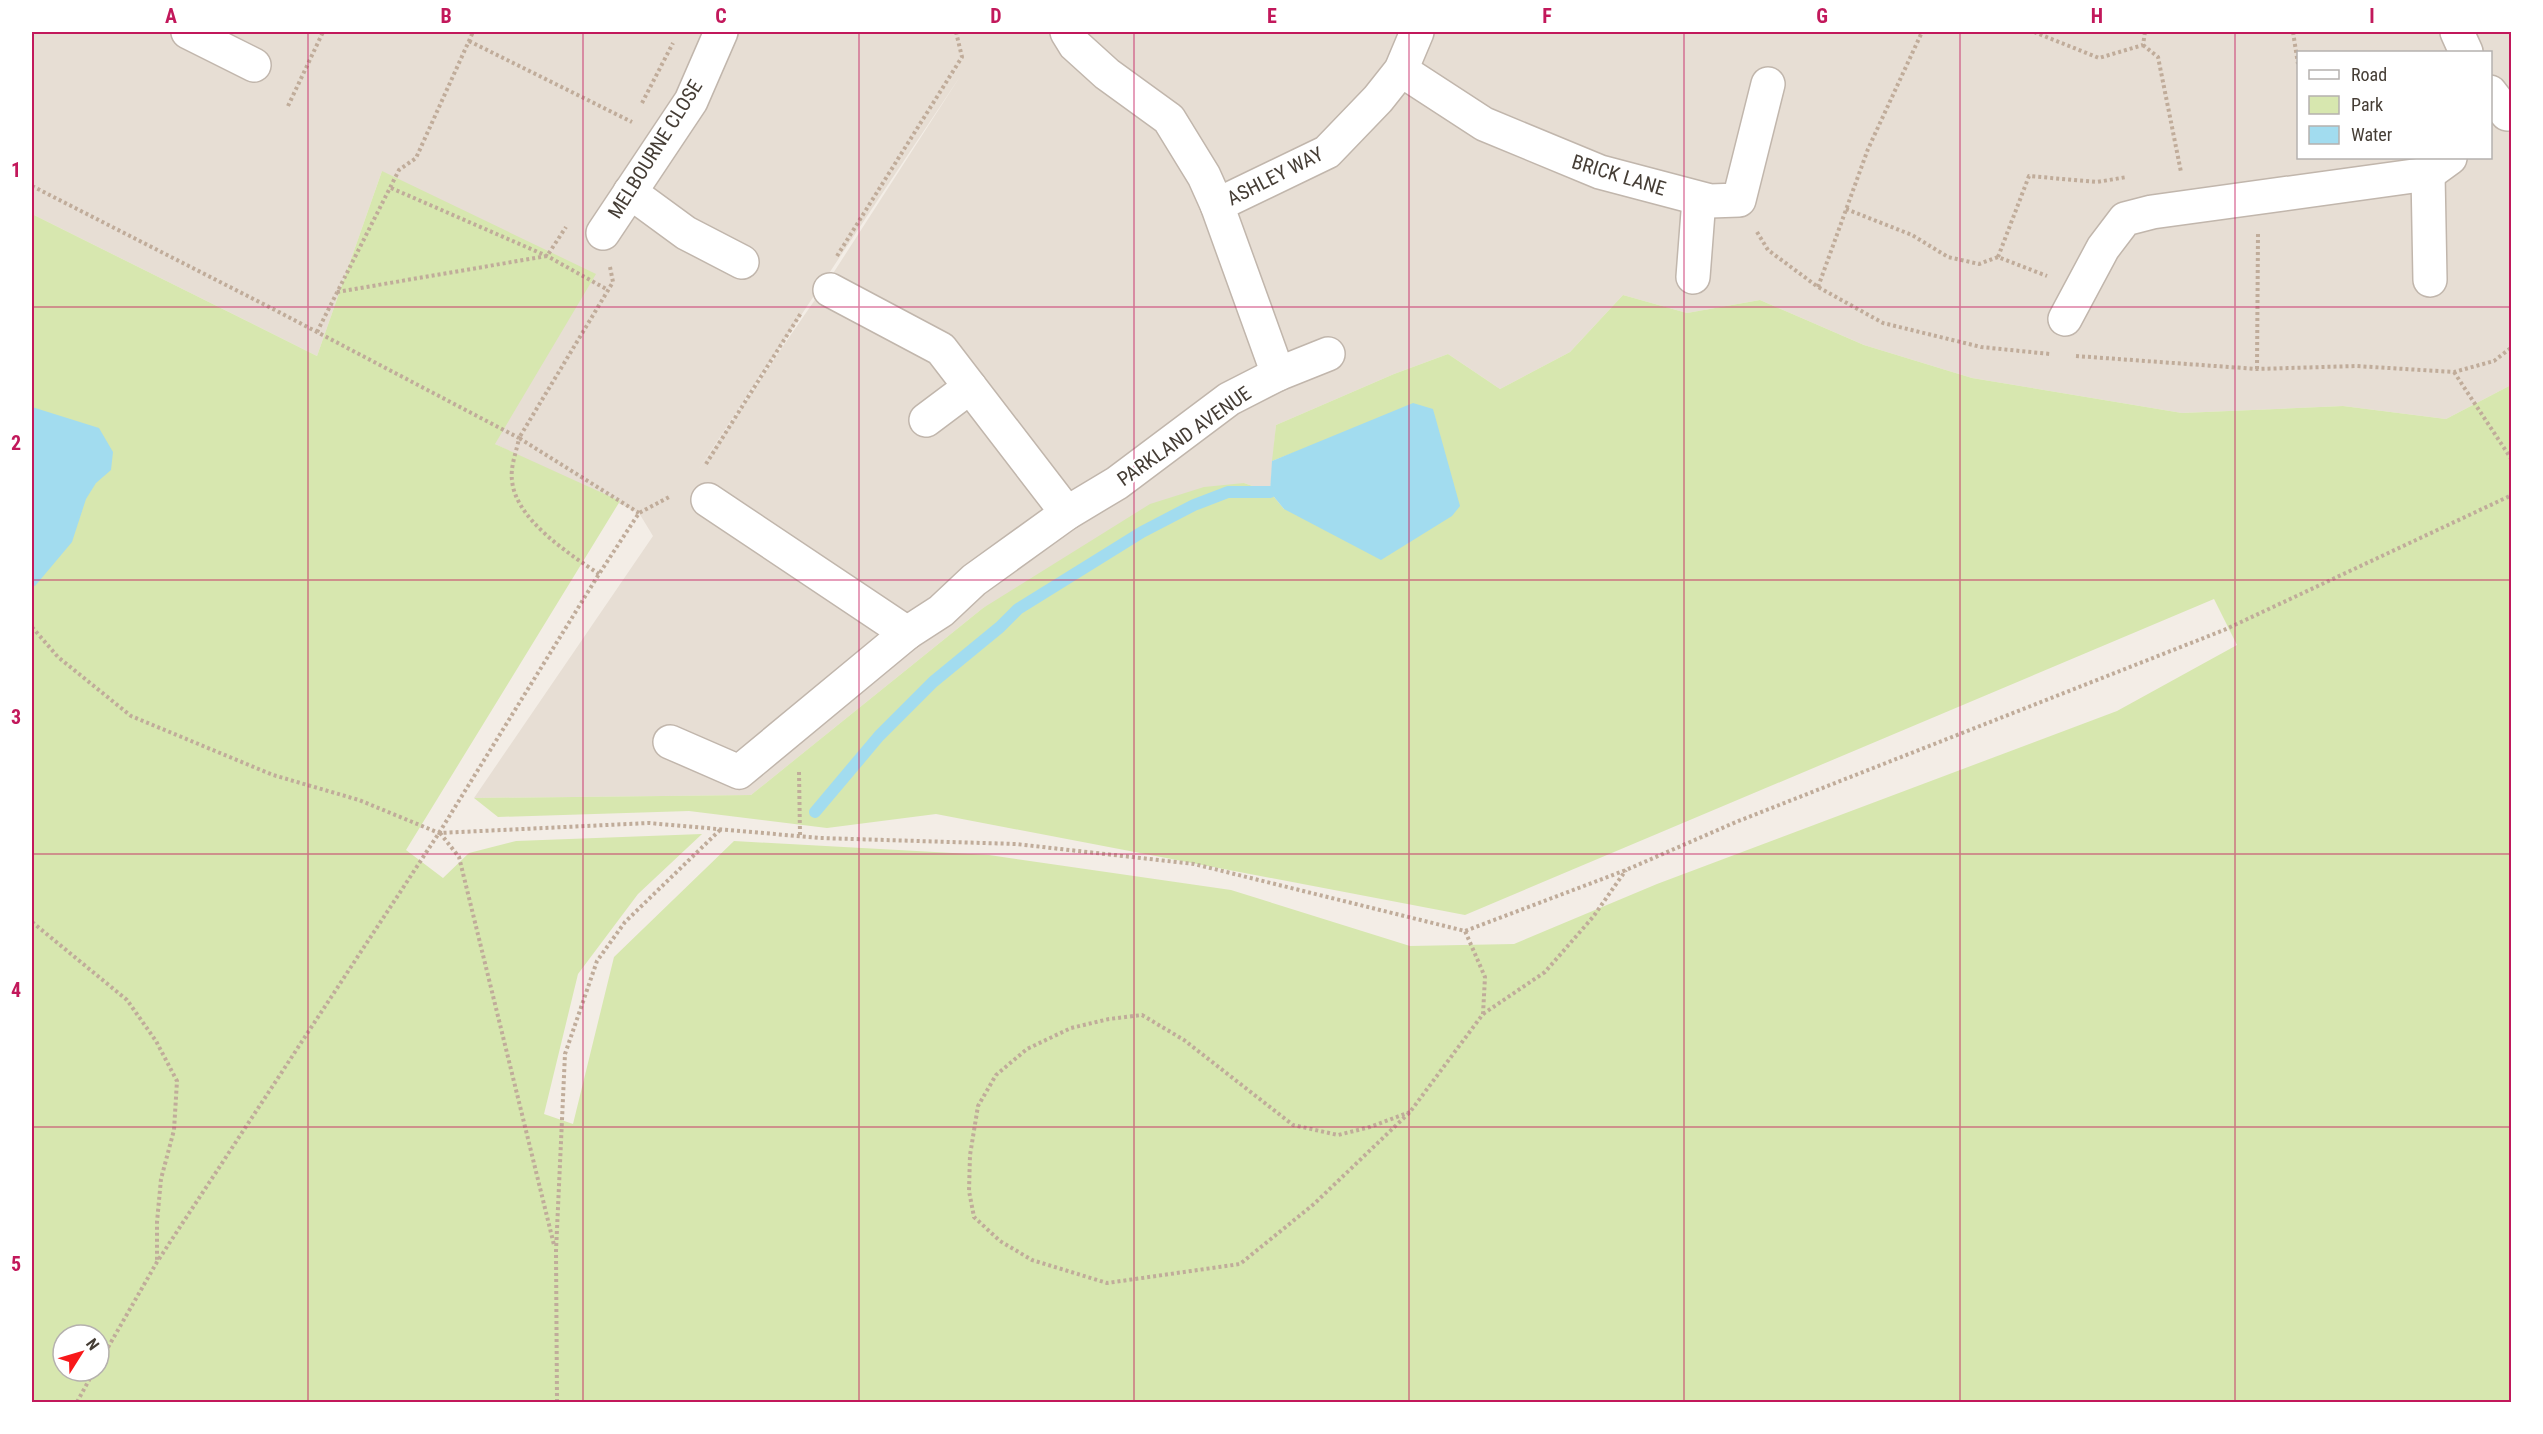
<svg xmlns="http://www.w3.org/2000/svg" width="2543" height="1434" viewBox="0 0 2543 1434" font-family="'Roboto Condensed',sans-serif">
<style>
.residential{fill:#e7ded4;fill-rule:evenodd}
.green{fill:#d7e7af;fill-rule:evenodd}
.water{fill:#a2dcef}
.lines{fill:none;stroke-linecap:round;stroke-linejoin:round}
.stream{stroke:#a2dcef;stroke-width:12}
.minor-casing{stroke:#c1b6ac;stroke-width:36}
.path{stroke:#c0ac9a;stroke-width:4;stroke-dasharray:3 3;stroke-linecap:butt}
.minor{stroke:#fff;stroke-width:33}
.grid{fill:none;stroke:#c2185b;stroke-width:1.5;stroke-opacity:0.55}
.labels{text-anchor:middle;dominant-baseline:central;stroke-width:4.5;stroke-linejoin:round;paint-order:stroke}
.street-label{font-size:20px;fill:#453d35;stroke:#fff}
.neatline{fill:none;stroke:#c2185b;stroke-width:2}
.grid-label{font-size:20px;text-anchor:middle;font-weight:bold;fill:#c2185b}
</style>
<rect width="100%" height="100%" fill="#f3ede6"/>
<path class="residential" d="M32,32H2511V385L2446,419L2343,406L2182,413L1972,378L1864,345L1760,300L1687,313L1623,295L1570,352L1500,389L1448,354L1394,374L1276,425L1270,492L1244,483L983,608L751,795L474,798L653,536L639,513L495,444L382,171L317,356L32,214ZM2298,52H2490V158H2298ZM961,75L832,275L698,470Z"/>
<path class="green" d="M382,171L596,274L495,444L620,501L406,850L443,878L469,853L516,841L702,834L638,894L578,974L544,1114L573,1124L614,957L734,841L989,855L1231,890L1410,946L1514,944L1657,884L2117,711L2237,645L2214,599L1465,915L936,814L827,828L689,811L498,817L474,798L751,795L983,608L1150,504L1204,487L1244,483L1270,492L1284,509L1316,444L1272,461L1276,425L1394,374L1448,354L1500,389L1570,352L1623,295L1687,313L1760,300L1864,345L1972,378L2182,413L2343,406L2446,419L2511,385V1402H32V214L317,356ZM63,1335H99V1371H63Z"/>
<g class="water">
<polygon points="1413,403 1433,409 1460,506 1452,516 1381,560 1284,509 1270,492 1272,461"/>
<polygon points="32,407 99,428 113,452 111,470 96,483 86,499 72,542 35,586 32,585"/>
</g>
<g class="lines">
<polyline class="stream" points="815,812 879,736 933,682 1000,627 1018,609 1142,532 1194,505 1228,492 1270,492"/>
<g class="minor-casing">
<g id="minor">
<polyline points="188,32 254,65"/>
<polyline points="1067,32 1075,45 1107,74 1169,119 1204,176 1217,205 1278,374"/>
<polyline points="2457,32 2466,52"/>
<polyline points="1401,70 1484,124 1600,172 1710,201 1739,200 1768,84"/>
<polyline points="2490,92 2507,114"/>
<polyline points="2428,174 2430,280"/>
<polyline points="630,192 686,233 742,262"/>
<polyline points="1217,205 1327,152 1378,99 1401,70 1417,32"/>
<polyline points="603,233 691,101 721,32"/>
<polyline points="1693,277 1699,199"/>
<polyline points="830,290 941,349 1067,513"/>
<polyline points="2065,319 2103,248 2125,219 2152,212 2428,174 2450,158"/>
<polyline points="926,420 970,387"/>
<polyline points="708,500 907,633"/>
<polyline points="670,742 739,772 907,633 941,611 974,580 1067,513 1117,483 1229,399 1278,374 1328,354"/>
</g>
</g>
<g class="path">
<polyline points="2034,32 2099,58 2143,45 2145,32"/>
<polyline points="2293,32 2298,64"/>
<polyline points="469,41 632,122"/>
<polyline points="2143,45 2158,57 2181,172"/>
<polyline points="642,103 673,43"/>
<polyline points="288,106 323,32"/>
<path d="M32,186L275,310L519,438C517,450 510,467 512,480C515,519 568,553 599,574"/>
<polyline points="391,188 547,256 608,290"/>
<polyline points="1846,209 1912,235 1948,257 1979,264 1998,257 2047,276"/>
<polyline points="1757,232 1768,250 1818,287 1883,323 1981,347 2050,354"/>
<polyline points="837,256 962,57 956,32"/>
<polyline points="1998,257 2029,176 2097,182 2127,177"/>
<polyline points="610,267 613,282 519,438 639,513"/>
<polyline points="1818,287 1868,149 1922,32"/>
<polyline points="337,292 547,256 566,227"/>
<polyline points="317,332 399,170 416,158 473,32"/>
<polyline points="2076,356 2257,369 2356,366 2454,372 2494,361 2512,347"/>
<polyline points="2257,369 2258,233"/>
<polyline points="2454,372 2512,460"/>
<polyline points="706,464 801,313"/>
<polyline points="32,627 58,657 131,716 273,775 359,800 439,833 649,823 820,838 1016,844 1194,864 1465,931 1626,870 1736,822 2224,630 2512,495"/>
<polyline points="799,772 800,835"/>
<polyline points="440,833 459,857 554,1245"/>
<polyline points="32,922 127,1000 156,1041 177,1081 174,1130 161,1179 157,1222 157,1261"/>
<polyline points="1483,1014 1545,972 1593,917 1626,870"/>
<polyline points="1410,1112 1370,1127 1338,1135 1293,1125 1184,1040 1142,1015 1109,1019 1071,1028 1027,1049 996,1075 978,1106 970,1155 969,1191 974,1217 1000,1241 1032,1260 1107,1283 1240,1264 1314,1204 1410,1112 1483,1014 1485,977 1465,931"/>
<polyline points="99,1363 157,1262 439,833 599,574 639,513 671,496"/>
<polyline points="77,1402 94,1371"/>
<polyline points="557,1402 556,1251 565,1054 597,961 625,922 721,829"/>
</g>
<use href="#minor" class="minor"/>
</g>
<path class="grid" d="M308,32V1402M583,32V1402M859,32V1402M1134,32V1402M1409,32V1402M1684,32V1402M1960,32V1402M2235,32V1402M32,307H2512M32,580H2512M32,854H2512M32,1127H2512"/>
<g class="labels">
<g class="street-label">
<text transform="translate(655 149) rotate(-58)">MELBOURNE CLOSE</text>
<text transform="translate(1619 175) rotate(17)">BRICK LANE</text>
<text transform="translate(1275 176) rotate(-27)">ASHLEY WAY</text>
<text transform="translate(1184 436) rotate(-35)">PARKLAND AVENUE</text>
</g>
</g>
<rect width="2543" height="1434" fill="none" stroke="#ffffff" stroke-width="66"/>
<rect x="2297" y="51" width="195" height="108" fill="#ffffff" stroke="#b5b1ae" stroke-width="1.5"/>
<rect x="2309" y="70" width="30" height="9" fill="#ffffff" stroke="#b5b1ae" stroke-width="1.5"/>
<text x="2351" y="81" font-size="18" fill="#453d35">Road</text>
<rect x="2309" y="96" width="30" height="18" fill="#d7e7af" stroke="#b5b1ae" stroke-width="1.5"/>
<text x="2351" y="111" font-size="18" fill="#453d35">Park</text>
<rect x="2309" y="126" width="30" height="18" fill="#a2dcef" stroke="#b5b1ae" stroke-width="1.5"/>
<text x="2351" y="141" font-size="18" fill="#453d35">Water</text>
<g transform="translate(81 1353) rotate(53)"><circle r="28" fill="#ffffff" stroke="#b5b1ae" stroke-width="1.5"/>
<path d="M0-4.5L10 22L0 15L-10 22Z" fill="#f8181a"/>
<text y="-9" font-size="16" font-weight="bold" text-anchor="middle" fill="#453d35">N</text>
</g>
<rect x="33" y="33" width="2477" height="1368" class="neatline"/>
<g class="grid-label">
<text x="171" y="23">A</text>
<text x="446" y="23">B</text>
<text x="721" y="23">C</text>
<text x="996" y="23">D</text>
<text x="1272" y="23">E</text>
<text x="1547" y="23">F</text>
<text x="1822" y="23">G</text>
<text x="2097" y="23">H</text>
<text x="2372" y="23">I</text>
<text x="16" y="177">1</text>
<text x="16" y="450">2</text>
<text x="16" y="724">3</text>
<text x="16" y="997">4</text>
<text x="16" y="1271">5</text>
</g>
</svg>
